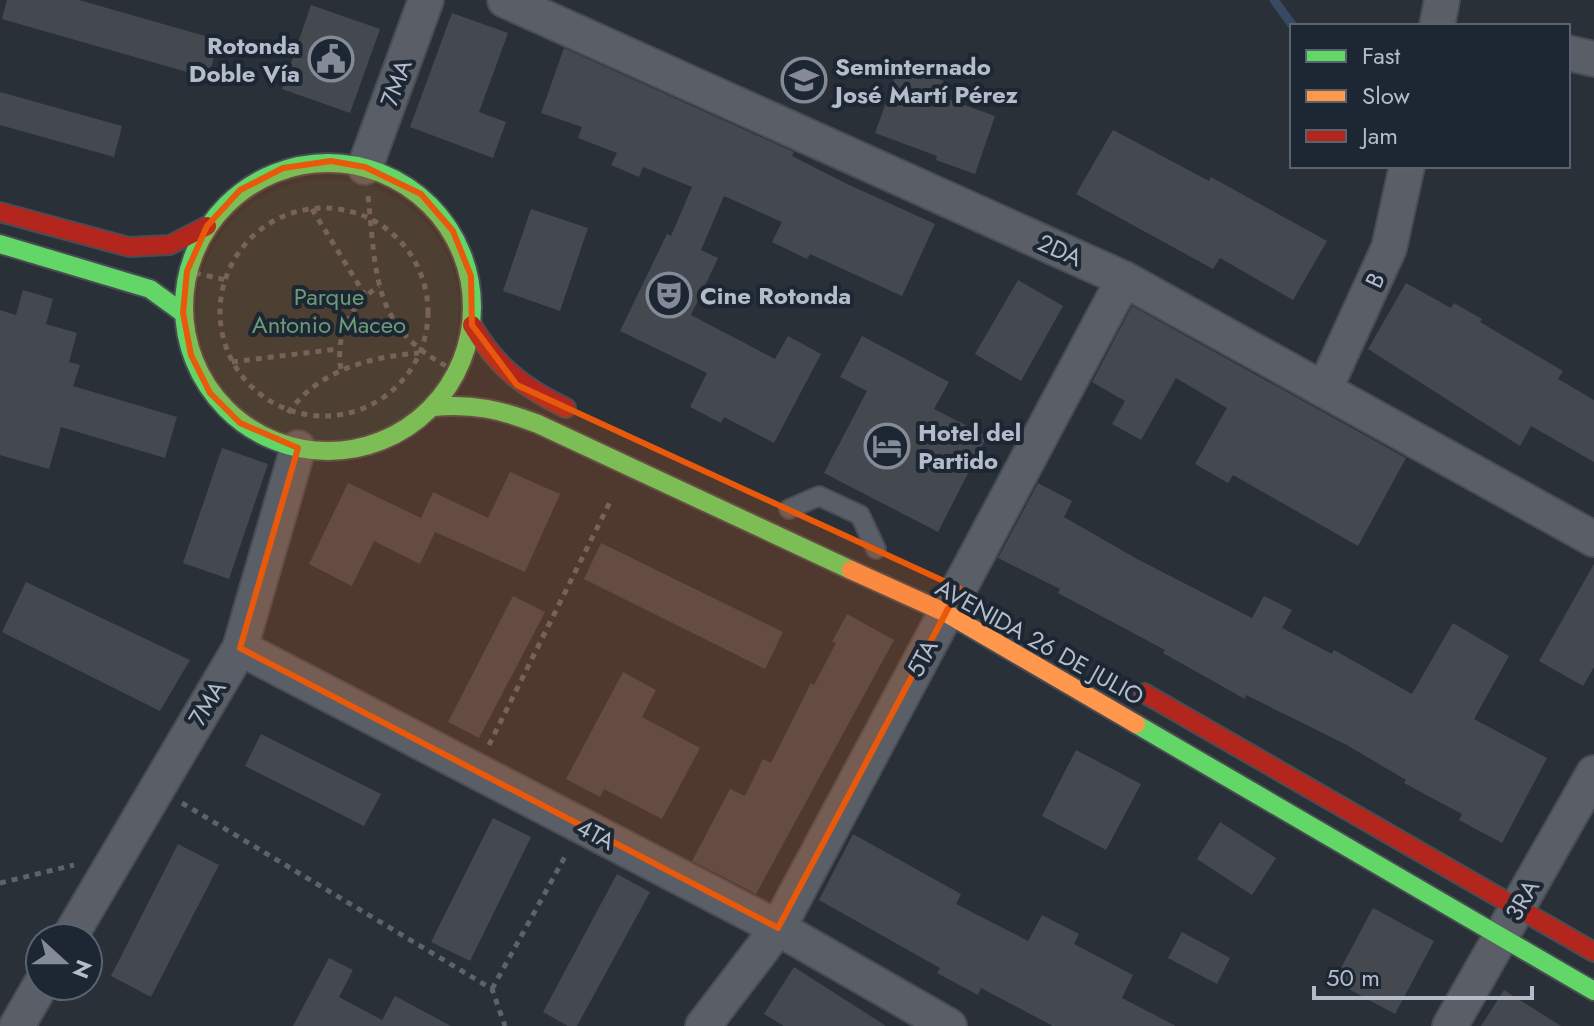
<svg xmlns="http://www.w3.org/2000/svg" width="1594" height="1026" viewBox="0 0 1594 1026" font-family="Jost,sans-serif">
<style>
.green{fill:#273a3e}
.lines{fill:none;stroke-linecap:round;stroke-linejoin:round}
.stream{stroke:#384963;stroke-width:9}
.building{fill:#444950}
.lane-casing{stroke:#484c53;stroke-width:22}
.street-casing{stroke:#484c53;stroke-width:38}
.fast-casing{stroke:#484c53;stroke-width:22}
.slow-casing{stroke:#484c53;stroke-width:22}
.jam-casing{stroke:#484c53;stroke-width:22}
.path{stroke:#5d636a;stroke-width:5;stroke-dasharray:6 6;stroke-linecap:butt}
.lane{stroke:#5a5e66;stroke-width:18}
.street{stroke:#5a5e66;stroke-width:34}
.fast{stroke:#63d668;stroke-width:18}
.slow{stroke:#ff974d;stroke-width:18}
.jam{stroke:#b3261e;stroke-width:18}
.marked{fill:#e8590c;fill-opacity:0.2;stroke:#e8590c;stroke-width:6;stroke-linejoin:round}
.labels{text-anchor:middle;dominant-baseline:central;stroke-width:8;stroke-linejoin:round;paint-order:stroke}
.poi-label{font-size:24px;font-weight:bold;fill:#b4bcc9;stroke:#1d2633;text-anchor:start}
.street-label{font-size:24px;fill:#b4bcc9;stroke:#1d2633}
.park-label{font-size:24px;fill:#6b9a76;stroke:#1d2633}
</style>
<rect width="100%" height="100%" fill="#2a3038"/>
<circle class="green" cx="328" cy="310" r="131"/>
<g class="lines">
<polyline class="stream" points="1274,0 1293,26"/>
</g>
<g class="building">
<polygon points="7,0 79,0 219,40 208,78 2,19"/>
<polygon points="311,5 380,29 350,113 282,89"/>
<polygon points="452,13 508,33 479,112 506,122 493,158 410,127"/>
<polygon points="564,48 794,152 792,156 845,183 935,224 902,296 810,254 807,259 772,242 782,222 724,196 701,250 718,258 691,315 775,359 788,336 821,354 774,443 724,417 721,423 690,407 707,373 620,331 667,234 671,236 692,187 643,167 639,177 611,165 617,153 578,138 582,127 541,113"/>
<polygon points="900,64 944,81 939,96 995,116 975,174 936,160 937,156 875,133"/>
<polygon points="0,92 122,126 114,157 0,125"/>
<polygon points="1113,130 1209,181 1211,177 1327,241 1293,300 1220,258 1213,269 1076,194"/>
<polygon points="531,209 588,228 560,311 503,291"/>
<polygon points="1018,280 1063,306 1021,381 975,354"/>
<polygon points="1406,283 1451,308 1454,303 1482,319 1480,322 1563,371 1558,379 1594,400 1594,462 1531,426 1520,446 1368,349"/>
<polygon points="23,290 53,299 46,324 77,333 69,362 80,365 73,386 177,417 165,458 61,427 49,469 0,455 0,310 16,315"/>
<polygon points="1132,306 1406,458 1358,546 1233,475 1228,483 1195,464 1227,408 1176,378 1141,440 1112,424 1125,401 1092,382"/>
<polygon points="862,336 949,382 934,409 987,436 938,532 824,473 867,391 840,377"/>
<polygon points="222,448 268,464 229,579 183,563"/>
<polygon points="510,472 560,494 525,572 435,532 420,564 374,541 352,586 309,564 348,483 421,518 433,492 488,518"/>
<polygon points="1038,483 1072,501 1064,517 1137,559 1252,618 1264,596 1292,610 1282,628 1332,654 1334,650 1412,694 1453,623 1509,656 1474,719 1547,758 1502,843 1459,820 1462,814 1404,783 1406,780 1345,744 1246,695 1245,699 1163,653 1165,650 1058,593 1060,589 998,558"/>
<polygon points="601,543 783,632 765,669 584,579"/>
<polygon points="1594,564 1594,667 1583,686 1539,661"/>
<polygon points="26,582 190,660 160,711 2,632"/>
<polygon points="513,596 545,612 479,738 448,722"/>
<polygon points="847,614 894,640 756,894 692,861 730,789 745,796 763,759 771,763 811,683 814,685 836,643 832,642"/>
<polygon points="623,672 656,690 642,717 700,748 662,819 604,789 600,797 566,779"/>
<polygon points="261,734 381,794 364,826 245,766"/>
<polygon points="1076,750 1141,784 1106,850 1042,816"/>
<polygon points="493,818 531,837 470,961 431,942"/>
<polygon points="1220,822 1276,858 1252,895 1197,859"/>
<polygon points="853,834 961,894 956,904 1028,941 1042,915 1079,934 1074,944 1133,975 1122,998 1176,1026 1053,1026 981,988 978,995 937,973 940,968 819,900"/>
<polygon points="178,844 219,865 151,997 111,976"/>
<polygon points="617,874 650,892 577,1026 568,1026 543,1012"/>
<polygon points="1373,908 1434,941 1395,1014 1334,981"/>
<polygon points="1182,932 1230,958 1217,984 1168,958"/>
<polygon points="329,958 353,970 339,997 382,1020 395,996 451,1026 293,1026"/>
<polygon points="794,967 886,1026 784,1026 764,1014"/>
<polygon points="1504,990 1561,1026 1481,1026"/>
</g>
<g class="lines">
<g class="lane-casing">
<polyline id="lane" points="789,509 819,496 860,515 876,549"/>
</g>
<g class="street-casing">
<g id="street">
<polyline points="505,0 1124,279 1594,539"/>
<polyline points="1437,26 1442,0"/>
<polyline points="1568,53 1594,59"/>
<polyline points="365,167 426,0"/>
<polyline points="1325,388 1389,248 1407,166"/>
<polyline points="240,648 778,928 949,1026"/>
<polyline points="69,938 240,648 298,448"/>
<polyline points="17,1026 40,986"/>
<polyline points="703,1026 778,928 1124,279"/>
<polyline points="1450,1026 1594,773"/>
</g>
</g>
<g class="fast-casing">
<g id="fast">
<circle cx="328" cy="307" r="144"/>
<polyline points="0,244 150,289 183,313"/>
<path d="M433,407C472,403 502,410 538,424L851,570"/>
<polyline points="1136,724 1594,991"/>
</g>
</g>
<g class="slow-casing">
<polyline id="slow" points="851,570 946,613 1136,724"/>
</g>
<g class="jam-casing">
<g id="jam">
<polyline points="0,212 129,247 170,245 207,226"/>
<path d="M472,325C496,366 524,388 566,408"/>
<polyline points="1144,693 1594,952"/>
</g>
</g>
<g class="path">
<path d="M368,196C377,276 371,328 452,369"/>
<circle cx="324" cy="312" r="104"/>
<polyline points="312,209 365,295"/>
<polyline points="195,273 226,280"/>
<polyline points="232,362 337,349"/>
<path d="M341,369C335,335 350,305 379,286"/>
<path d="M288,413C319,370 369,357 419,353"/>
<polyline points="489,745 611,500"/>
<polyline points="182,803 492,989 505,1026"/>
<polyline points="0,883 74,865"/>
<polyline points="492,989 567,853"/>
</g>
<use href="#lane" class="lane"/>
<use href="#street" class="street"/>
<use href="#fast" class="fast"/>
<use href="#slow" class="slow"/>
<use href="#jam" class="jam"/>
</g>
<path class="marked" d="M331,161L365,167L421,194L453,231L471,276L472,325L517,385L959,588L778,928L240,648L298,448L240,423L210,393L191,355L183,313L187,271L207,226L240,190L283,168Z"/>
<defs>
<g id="civic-ring" transform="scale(2.3)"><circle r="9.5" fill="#1d2633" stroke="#848b96" stroke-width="1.5"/><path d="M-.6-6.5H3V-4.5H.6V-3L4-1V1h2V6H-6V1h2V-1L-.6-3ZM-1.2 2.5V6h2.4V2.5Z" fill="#848b96"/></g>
<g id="school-ring" transform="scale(2.3)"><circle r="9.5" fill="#1d2633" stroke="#848b96" stroke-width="1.5"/><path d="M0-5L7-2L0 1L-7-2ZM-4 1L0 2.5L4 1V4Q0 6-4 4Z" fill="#848b96"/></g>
<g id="theatre-ring" transform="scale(2.3)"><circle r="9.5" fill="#1d2633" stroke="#848b96" stroke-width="1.5"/><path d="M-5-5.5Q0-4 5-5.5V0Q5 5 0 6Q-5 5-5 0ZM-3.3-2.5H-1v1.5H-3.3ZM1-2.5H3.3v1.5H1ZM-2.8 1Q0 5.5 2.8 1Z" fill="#848b96"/></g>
<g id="hotel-ring" transform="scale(2.3)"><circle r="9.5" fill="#1d2633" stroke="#848b96" stroke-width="1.5"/><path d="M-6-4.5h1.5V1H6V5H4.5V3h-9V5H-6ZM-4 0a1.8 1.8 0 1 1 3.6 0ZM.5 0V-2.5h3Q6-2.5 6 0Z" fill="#848b96"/></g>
</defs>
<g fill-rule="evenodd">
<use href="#civic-ring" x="331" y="59"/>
<use href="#school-ring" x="804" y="80"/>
<use href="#theatre-ring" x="669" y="295"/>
<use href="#hotel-ring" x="887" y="446"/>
</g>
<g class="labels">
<g class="poi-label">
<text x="300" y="45" text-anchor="end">Rotonda<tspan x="300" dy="28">Doble Vía</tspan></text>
<text x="835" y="66">Seminternado<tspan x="835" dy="28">José Martí Pérez</tspan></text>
<text x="700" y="295">Cine Rotonda</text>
<text x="918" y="432">Hotel del<tspan x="918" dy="28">Partido</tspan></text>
</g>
<g class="street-label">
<text transform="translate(396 83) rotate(-70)">7MA</text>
<text transform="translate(1060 250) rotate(24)">2DA</text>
<text transform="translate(1375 280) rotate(-65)">B</text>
<text transform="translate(1040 642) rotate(29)">AVENIDA 26 DE JULIO</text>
<text transform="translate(922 658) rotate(-62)">5TA</text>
<text transform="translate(207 703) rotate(-59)">7MA</text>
<text transform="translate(596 834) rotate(28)">4TA</text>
<text transform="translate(1522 900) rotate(-60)">3RA</text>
</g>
<g class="park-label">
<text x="329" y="296">Parque<tspan x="329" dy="28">Antonio Maceo</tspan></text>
</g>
</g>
<rect x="1290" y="24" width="280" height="144" fill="#1d2633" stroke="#59626f" stroke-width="2"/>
<rect x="1306" y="50" width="40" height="12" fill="#63d668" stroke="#59626f" stroke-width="2"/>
<text x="1362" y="64" font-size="24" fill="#b4bcc9">Fast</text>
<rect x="1306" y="90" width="40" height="12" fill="#ff974d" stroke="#59626f" stroke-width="2"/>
<text x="1362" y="104" font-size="24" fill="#b4bcc9">Slow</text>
<rect x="1306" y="130" width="40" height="12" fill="#b3261e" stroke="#59626f" stroke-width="2"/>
<text x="1362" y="144" font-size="24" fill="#b4bcc9">Jam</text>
<g transform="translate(64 962) rotate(111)"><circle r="38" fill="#1d2633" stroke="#59626f" stroke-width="2"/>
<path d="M0-6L14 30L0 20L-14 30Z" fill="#848b96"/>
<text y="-12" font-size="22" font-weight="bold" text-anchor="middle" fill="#b4bcc9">N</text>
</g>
<path d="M1314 986v12h218v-12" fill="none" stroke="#b4bcc9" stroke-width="4"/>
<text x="1326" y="986" font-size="24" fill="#b4bcc9" stroke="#1d2633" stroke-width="6" paint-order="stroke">50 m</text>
</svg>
